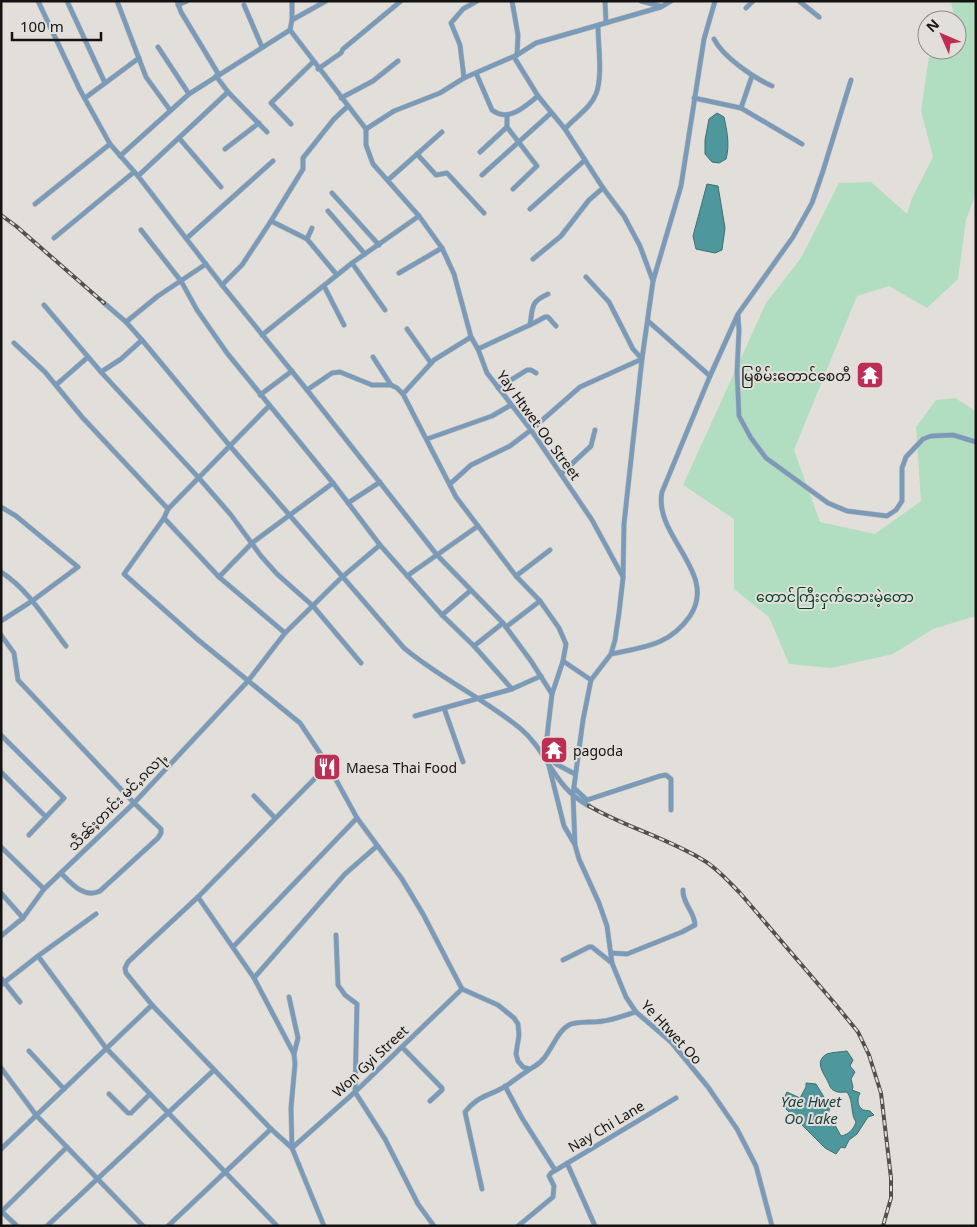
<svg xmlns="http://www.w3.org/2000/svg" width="977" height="1227" viewBox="0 0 977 1227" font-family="'Noto Sans','Noto Sans Myanmar',sans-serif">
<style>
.green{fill:#b1dec0}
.water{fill:#4e979c;stroke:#3d6f73}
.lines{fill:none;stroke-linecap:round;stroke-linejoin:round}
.street-casing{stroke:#bdbab6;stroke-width:5.5}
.street{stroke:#799ab9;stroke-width:4.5}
.rail-casing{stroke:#52504e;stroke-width:4}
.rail{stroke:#e2dfda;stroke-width:2;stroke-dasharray:5.5;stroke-linecap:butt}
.labels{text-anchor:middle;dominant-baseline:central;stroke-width:4;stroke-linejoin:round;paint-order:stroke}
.poi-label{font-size:14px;fill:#141312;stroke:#e2dfda;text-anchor:start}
.street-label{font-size:14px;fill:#141312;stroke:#e2dfda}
.park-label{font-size:14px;fill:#004122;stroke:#e2dfda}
.water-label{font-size:15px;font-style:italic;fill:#193d3f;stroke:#e2dfda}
</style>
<rect width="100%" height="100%" fill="#e2dfda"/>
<polygon class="green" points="951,1 976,1 976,193 966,220 958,279 927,308 889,286 857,296 794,450 820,522 875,534 921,501 916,427 936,400 955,398 976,411 976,616 933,629 893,654 831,668 789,664 769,617 734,589 734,519 683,485 766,303 801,258 839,183 871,182 907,214 912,198 933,157 921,111 930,50 957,50 957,20 955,20"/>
<g class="water">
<path d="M717,113L724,117C727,131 730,145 726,159L719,163L712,162L705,154V140L709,119Z"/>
<polygon points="707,184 718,186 725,228 722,250 715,253 696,249 693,236"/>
<path d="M847,1051L853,1060L850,1066L855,1072L851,1079L853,1087L852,1090L860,1093C857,1099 857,1106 863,1110L870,1111L874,1115L868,1117L857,1134L849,1140L845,1148L841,1147L836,1154L825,1148L786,1109L785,1096L787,1092L800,1098L806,1087V1083L816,1084L830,1107L827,1118L832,1120L841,1136C848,1135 854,1129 856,1122C850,1113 854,1102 847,1092C843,1092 838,1093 835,1091C830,1089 830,1086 828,1082C825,1075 813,1061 827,1054C832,1052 842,1052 847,1051Z"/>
</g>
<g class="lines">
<g class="street-casing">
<g id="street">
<polyline points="38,1 80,90 110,144 138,176 222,285 307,390 437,555 503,623 531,661 552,694 546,745 548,755 548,762 564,826 574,843"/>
<polyline points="67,1 105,83"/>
<polyline points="117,1 146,77 170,110"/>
<polyline points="177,1 181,12 219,75"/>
<polyline points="292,1 292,20 290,30 366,129 366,145 373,164 419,216 442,248 454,274 471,337 478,349 487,373 531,430 592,520 623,577"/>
<polyline points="512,1 518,35 517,55"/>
<polyline points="605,1 606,23"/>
<polyline points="641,1 660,6"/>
<polyline points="715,1 704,39 681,186 653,281 642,359 624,524 623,578 619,613 615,640 611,654 591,680 583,720 573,794 575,845 579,859 599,903 607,926 612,963 626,997 636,1012 671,1042 708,1087 737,1129 756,1166 772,1226"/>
<polyline points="799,1 819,17"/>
<polyline points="178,5 187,1"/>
<polyline points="244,5 262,47"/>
<polyline points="746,8 753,1"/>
<polyline points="292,20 326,1"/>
<path d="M714,39C723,57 754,78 772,86"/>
<polyline points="158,47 189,94"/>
<polyline points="514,57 538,96 565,129 603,188 624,216 640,246 653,281"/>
<polyline points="318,69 341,53 343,49 401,1"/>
<path d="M476,73L492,110C509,123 525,106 538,96"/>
<polyline points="216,76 228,92 267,132"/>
<polyline points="464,78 460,45 451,23 463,9 477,1"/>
<polyline points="85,98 139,58"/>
<polyline points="341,98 373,81 398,61"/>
<polyline points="694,98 741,108 802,144"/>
<polyline points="741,108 752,76"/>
<polyline points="291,124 271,103 313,62"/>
<polyline points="507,127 537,166 513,189"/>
<polyline points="366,129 394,111 440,93 464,78 517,55 536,43 661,7 671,1"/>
<path d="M565,129C575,117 590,109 596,94C603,76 598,45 598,26"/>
<polyline points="179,138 221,187"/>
<polyline points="225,149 259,123"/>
<polyline points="480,152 507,127 507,115"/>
<polyline points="417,154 436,175 447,173 484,213"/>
<polyline points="120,156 189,94 290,30"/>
<polyline points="482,175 551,113"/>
<polyline points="138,176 228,92"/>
<polyline points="388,180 442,132"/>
<polyline points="332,193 379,245"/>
<polyline points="35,204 110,144"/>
<polyline points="530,209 585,160"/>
<polyline points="328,211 365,254"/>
<polyline points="271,221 307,239 337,275"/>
<polyline points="141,230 181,281 197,310 227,353 333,483 380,545 442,615 474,646 512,689"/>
<polyline points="54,238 134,172"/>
<polyline points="187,238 273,161"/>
<polyline points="307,239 312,228"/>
<polyline points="533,259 561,236 589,200 603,188"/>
<polyline points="352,263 385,310"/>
<polyline points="399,273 442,248"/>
<polyline points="222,285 242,265 271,221 303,169 303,158 334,119 348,106"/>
<polyline points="324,286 344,325"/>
<path d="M104,303L126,322L142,340L230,446L404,648C441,679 485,699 521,729C540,745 549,769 565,787C571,794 580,801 589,806"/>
<polyline points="44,305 101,372 198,477 231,515 261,556 277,574 313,606 361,663"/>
<polyline points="738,316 739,330 737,372 739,416 751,438 766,458 828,503 847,511 887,516 896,510 902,501 902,468 906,457 923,439 931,436 953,435 976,442"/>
<polyline points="648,321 710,376"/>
<polyline points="126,322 158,296 206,264"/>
<path d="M530,325C533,307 530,302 548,294"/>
<polyline points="407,329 431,363"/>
<polyline points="262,335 352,263 419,216"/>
<polyline points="14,343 45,372 82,417 168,509 164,518 124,574 197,639 300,723 328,765 357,818 402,879 423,914 462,989 498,1005 514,1018 518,1024 519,1035 516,1054 518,1061 523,1067 529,1069"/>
<polyline points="478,349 534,323 545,317 548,317 556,326"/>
<polyline points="373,357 391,385"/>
<polyline points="101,372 121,359 142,340"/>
<polyline points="56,385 88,357"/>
<polyline points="498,388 527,370 531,370 536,373"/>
<polyline points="307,390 332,373 340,372 372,385 391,385 397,388 403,394 434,360 471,337"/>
<polyline points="403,394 456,497 516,576 540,601 559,628 566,644 563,661 552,694"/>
<polyline points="260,395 292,371"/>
<polyline points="427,439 492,416 511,405"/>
<polyline points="561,474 591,446 595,430"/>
<polyline points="450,484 471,465 510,446 531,430 580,387 642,359 633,349 609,302 586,277"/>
<polyline points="348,503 380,482"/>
<polyline points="1,507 16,516 78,567 32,601 1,621"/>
<polyline points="168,509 269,406"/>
<polyline points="164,518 219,577 285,633"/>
<path d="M1,572C29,590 46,620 66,646"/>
<polyline points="407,576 478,526"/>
<polyline points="516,576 550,550"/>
<polyline points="219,577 252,543 333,483"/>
<polyline points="442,615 470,591"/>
<polyline points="506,627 540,601"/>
<path d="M1,635L14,653L18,680L134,803L161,829V833L158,838L100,891C84,899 71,883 61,873"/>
<polyline points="474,646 503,623"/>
<path d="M611,654C644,647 669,646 690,616C719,573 653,536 662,492L710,376L738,314L793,237L812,203L823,171L851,80"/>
<polyline points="563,661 591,680"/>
<polyline points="444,708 463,762"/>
<polyline points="415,716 512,689 541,676"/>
<polyline points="1,735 64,798 29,835"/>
<polyline points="548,755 556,764 575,774"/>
<polyline points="1,772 46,817"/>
<polyline points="574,788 587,800 660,776 666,775 671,779 671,810"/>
<polyline points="254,796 275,818"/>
<polyline points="1,847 44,889"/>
<polyline points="1,893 23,918"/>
<polyline points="198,897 254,978 294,1054 295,1064 291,1108 292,1148 324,1226"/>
<polyline points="336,935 338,985 345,995 357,1004 355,1092 385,1139 418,1204 434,1226"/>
<polyline points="1,936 23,918 44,889 134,803 248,681 285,633 341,578 380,545"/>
<polyline points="233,947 357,818"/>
<path d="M611,953L627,954L682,932L695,925C695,912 682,903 683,890"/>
<polyline points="38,956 106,1048 277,1226"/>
<polyline points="563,960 589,947 592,947 612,963"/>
<polyline points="1,978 20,1002"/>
<polyline points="254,978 345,874 377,846"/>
<polyline points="1,985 38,956 96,914"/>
<polyline points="289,997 298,1038 294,1054"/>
<polyline points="402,1047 442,1088 442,1090 430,1101"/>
<polyline points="29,1051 64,1089"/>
<polyline points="1,1068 36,1115 143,1226"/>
<polyline points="505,1086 522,1118 555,1170"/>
<polyline points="109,1094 128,1113 131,1113 150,1094"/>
<polyline points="292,1148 271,1129 152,1005 126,973 125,968 128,962 198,897 328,765"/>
<polyline points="292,1148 355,1092 462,989"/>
<polyline points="1,1149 152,1005"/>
<polyline points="567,1163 595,1226"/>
<path d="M482,1189L465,1112C478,1095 490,1096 506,1086C516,1079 525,1072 535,1066C551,1057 555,1032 569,1025C576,1021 594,1023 603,1021C614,1020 625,1015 636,1012"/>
<polyline points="1,1211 17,1226"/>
<polyline points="2,1211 67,1147"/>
<polyline points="47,1226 214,1070"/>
<polyline points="168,1226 271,1129"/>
<polyline points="518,1226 553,1197 554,1186 549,1176 551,1173 676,1098"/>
</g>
</g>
<use href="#street" class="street"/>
<g class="rail-casing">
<g id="rail">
<polyline points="1,215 16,226 104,303"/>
<path d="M589,806C625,827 667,838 703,860C717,868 729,882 740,893L836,1005L858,1032L869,1055L881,1093L891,1178V1198L883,1226"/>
</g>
</g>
<use href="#rail" class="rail"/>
</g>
<defs>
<g id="temple-square" transform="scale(1.4375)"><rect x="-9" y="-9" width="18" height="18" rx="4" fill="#bd2d54" stroke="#e2dfda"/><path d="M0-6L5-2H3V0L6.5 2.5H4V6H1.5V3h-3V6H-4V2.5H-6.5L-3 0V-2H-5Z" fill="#fff"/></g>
<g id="restaurant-square" transform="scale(1.4375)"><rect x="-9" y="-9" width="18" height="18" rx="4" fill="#bd2d54" stroke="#e2dfda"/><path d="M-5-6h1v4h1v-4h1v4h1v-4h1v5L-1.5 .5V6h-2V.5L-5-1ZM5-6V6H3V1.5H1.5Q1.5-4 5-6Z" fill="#fff"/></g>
</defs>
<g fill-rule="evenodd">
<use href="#temple-square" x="870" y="375"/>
<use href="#temple-square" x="554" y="750"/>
<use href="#restaurant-square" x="327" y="767"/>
</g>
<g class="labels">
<g class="poi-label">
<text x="851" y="375" text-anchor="end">မြစိမ်းတောင်စေတီ</text>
<text x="573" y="750">pagoda</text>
<text x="346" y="767">Maesa Thai Food</text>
</g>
<g class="street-label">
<text transform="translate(539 425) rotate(54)">Yay Htwet Oo Street</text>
<text transform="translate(117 801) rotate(-45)">သဵၼ်ႈတၢင်း မင်ႇၵလႃႇ</text>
<text transform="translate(672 1032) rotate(47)">Ye Htwet Oo</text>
<text transform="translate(370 1061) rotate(-43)">Won Gyi Street</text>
<text transform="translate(606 1126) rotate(-31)">Nay Chi Lane</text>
</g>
<g class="park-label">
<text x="835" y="596">တောင်ကြီးငှက်ဘေးမဲ့တော</text>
</g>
<g class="water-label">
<text x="811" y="1101">Yae Hwet<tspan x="811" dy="17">Oo Lake</tspan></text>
</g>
</g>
<rect width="977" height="1227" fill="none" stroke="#141312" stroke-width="5"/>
<g transform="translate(942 35) rotate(315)"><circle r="24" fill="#e2dfda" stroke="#908d8a"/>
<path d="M0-4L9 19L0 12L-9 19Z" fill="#bd2d54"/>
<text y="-8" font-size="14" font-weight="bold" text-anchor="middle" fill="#141312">N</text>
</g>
<path d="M12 32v8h89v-8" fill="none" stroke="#141312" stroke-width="2.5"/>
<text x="20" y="32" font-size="15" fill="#141312" stroke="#e2dfda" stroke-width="4" paint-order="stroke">100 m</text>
</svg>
